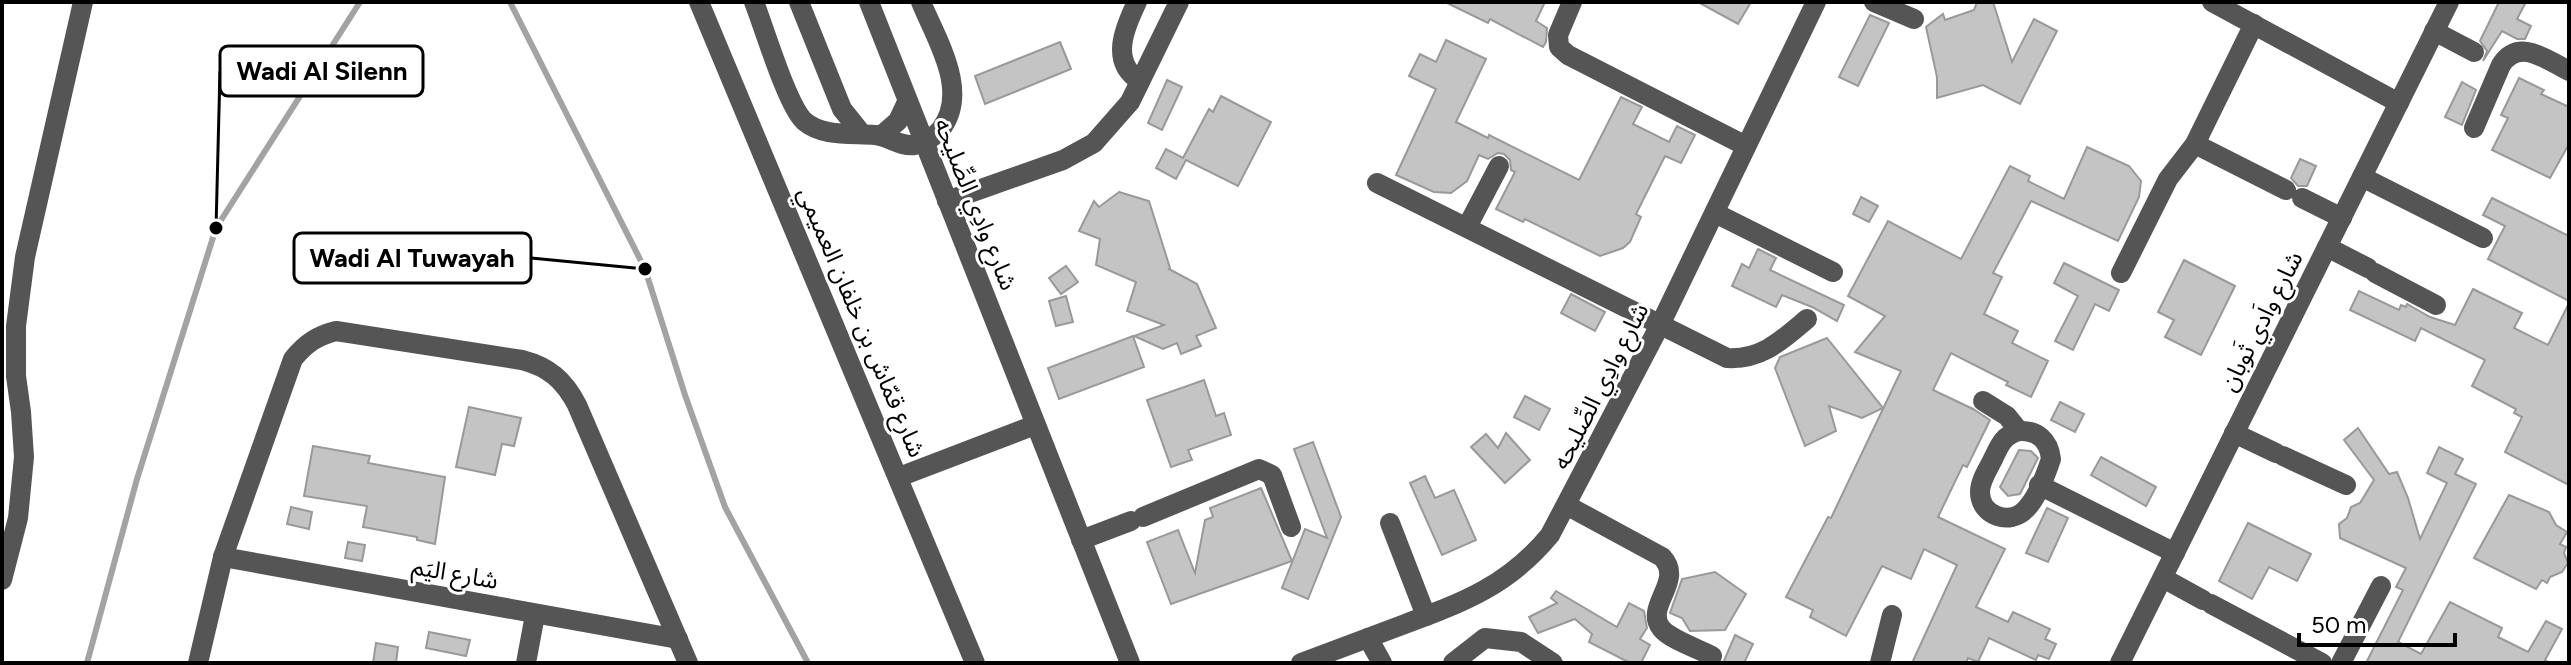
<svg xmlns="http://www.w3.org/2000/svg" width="2571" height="665" viewBox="0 0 2571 665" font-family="Figtree,'Noto Sans Arabic',sans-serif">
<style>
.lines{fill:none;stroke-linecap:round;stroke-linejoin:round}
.stream{stroke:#a3a3a3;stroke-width:6}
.building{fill:#c4c4c4;stroke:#999;stroke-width:2}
.minor{stroke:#555;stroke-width:20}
.labels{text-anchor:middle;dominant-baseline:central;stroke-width:6;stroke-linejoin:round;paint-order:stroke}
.street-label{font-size:24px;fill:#000;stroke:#fff}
.leader{fill:none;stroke:#000;stroke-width:3}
.callout-dot{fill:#000;stroke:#fff;stroke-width:3}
.callout{fill:#fff;stroke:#000;stroke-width:3}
.callout-label{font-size:26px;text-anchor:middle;font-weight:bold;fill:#000}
</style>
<rect width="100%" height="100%" fill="#fff"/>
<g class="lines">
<g class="stream">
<polyline points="510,2 645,269 685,395 725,507 808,663"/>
<polyline points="87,663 137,479 216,228 360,2"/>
</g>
</g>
<g class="building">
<polygon points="1445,2 1545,2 1536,21 1547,28 1546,42 1543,47 1490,19 1488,23"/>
<polygon points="1698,2 1751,2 1738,24"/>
<polygon points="1977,2 1993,2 2012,62 2034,19 2057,31 2020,104 1983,85 1937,98 1937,77 1926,27 1943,14 1945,20 1974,10"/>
<polygon points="2499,2 2526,2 2517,19 2531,26 2525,39 2517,39 2502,31 2483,61 2487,51 2480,41"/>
<polygon points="1870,15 1889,23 1858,86 1839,77"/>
<polygon points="1446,40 1486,59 1456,122 1488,138 1489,135 1579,180 1621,97 1642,107 1633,124 1669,142 1677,126 1695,135 1681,163 1665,156 1636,214 1641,217 1630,242 1623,248 1600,256 1525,219 1523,222 1496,209 1515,172 1511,170 1510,160 1504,154 1498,153 1488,159 1479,155 1467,181 1451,193 1434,192 1396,175 1436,89 1409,76 1420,54 1436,62"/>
<polygon points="1060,42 1071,69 985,104 975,76"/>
<polygon points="2519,78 2544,90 2541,94 2569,107 2569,144 2550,178 2492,150 2508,118 2501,115"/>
<polygon points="1167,80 1182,87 1162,130 1148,123"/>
<polygon points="2462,82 2476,90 2462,125 2445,117"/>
<polygon points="1221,96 1271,122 1238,186 1186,160 1176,179 1156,168 1166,149 1183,158 1209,109 1213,112"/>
<polygon points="2087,147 2129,166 2141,181 2139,197 2118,241 2031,201 1993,273 2002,277 1984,314 2018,331 2012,343 2048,361 2031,397 2006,385 2008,382 1951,353 1933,390 1973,409 1990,420 1967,467 1963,465 1938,517 2005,549 1976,607 2008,622 2013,612 2050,629 2045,639 2056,644 2049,659 2038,655 2036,660 1989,638 1978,662 1968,658 1966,663 1912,663 1957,565 1924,549 1911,579 1882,566 1846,636 1810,617 1813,610 1786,597 1828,517 1831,518 1901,371 1855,352 1885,316 1848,296 1888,221 1961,259 2010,166 2030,176 2028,181 2064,199"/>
<polygon points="2300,159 2316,166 2307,186 2298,186 2291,178"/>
<polygon points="1119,192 1149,201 1170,268 1169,269 1197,284 1216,328 1196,336 1201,346 1181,354 1177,343 1163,349 1134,336 1164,325 1127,311 1136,282 1096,265 1100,239 1079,231 1094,201 1099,207"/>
<polygon points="1861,197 1878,206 1869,222 1853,214"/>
<polygon points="2492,198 2569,236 2569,301 2488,259 2505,226 2483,215"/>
<polygon points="1758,249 1776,258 1770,270 1844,305 1837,321 1812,307 1782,295 1776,307 1732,286 1742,264 1749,268"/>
<polygon points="2184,260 2235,286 2201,355 2165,337 2174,320 2158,312"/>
<polygon points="2064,263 2119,290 2109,311 2095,304 2073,350 2055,341 2078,296 2054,283"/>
<polygon points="1066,266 1078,282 1061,294 1049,278"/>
<polygon points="2473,289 2522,313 2514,328 2548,345 2569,303 2569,485 2505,452 2522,417 2514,413 2516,409 2472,386 2485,360 2421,328 2415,341 2350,310 2359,291 2399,310 2401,305 2406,307 2407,304 2430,317 2455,325"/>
<polygon points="1571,294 1605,312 1595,331 1561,313"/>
<polygon points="1066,296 1073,322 1056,326 1049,301"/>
<polygon points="1133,336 1144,367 1059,399 1048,368"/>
<polygon points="1827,338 1883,408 1862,418 1829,406 1836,431 1805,446 1775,368 1780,357"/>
<polygon points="1204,380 1216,416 1224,413 1231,435 1188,450 1192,460 1171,467 1147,400"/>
<polygon points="1525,396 1550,409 1539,430 1514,417"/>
<polygon points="2060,402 2084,414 2075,432 2051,420"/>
<polygon points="469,407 521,418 514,446 502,444 495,475 456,467"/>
<polygon points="2358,428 2389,474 2397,472 2408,498 2420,539 2447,483 2427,473 2439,447 2463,459 2455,474 2476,484 2398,642 2421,654 2450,602 2502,628 2498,637 2528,652 2546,621 2562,629 2545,660 2550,663 2366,663 2403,590 2396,587 2406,568 2340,538 2339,524 2347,518 2351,507 2360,503 2374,480 2344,440"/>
<polygon points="1506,433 1530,460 1505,483 1471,447 1486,434 1498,448"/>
<polygon points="1313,442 1341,517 1308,599 1282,588 1305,529 1327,538 1294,449"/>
<polygon points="313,446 370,456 368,463 445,477 435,544 417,540 417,537 363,527 367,506 304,496"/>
<polygon points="2019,450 2031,451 2038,458 2020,494 2008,496 2000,487"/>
<polygon points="2101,457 2156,487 2146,506 2091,475"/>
<polygon points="1425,476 1435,498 1454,490 1476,540 1442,555 1410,483"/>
<polygon points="1261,488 1292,561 1171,604 1147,542 1178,530 1195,573 1205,520 1213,517 1210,508"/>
<polygon points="2509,495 2549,512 2556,525 2567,532 2560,544 2566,547 2564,553 2568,563 2562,572 2550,577 2547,583 2542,580 2536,589 2474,558"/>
<polygon points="291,507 312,512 309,529 287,524"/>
<polygon points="2047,508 2068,518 2048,562 2026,553"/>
<polygon points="2248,523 2311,554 2297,581 2269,567 2252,599 2219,581"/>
<polygon points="348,542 365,545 362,561 345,558"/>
<polygon points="1715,572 1746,594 1725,630 1690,631 1682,618 1670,613 1682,579"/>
<polygon points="1556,591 1617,627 1629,603 1644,611 1647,628 1640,639 1650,645 1641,663 1630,663 1589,642 1592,634 1575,619 1538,633 1529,617 1557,603 1551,598"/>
<polygon points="429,632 470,640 466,656 426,648"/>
<polygon points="1735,635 1753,644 1744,663 1723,663"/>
<polygon points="376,643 398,647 396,663 373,663"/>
</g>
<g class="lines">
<g class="minor">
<polyline points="699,2 975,663"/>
<path d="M754,2C764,27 787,105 804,121C822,137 852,133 875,135C889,136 899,147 915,145C926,143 934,137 941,129C970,91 936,39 921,2"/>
<polyline points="799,2 842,109 862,134"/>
<polyline points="869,2 1130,663"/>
<path d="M1137,2C1125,27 1109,62 1140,81"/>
<polyline points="1572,2 1558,35 1559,47 1568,55 1746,146"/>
<polyline points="1874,2 1914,19"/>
<polyline points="2212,2 2399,103"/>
<polyline points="2434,31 2474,52"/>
<path d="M2474,128L2501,65C2519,37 2547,60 2569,71"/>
<polyline points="882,135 898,121 907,102"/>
<polyline points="2195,144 2286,190"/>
<polyline points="2362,177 2483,238"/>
<path d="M1377,183L1727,358C1762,360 1782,340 1807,319"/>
<polyline points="2302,198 2342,218"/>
<polyline points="947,201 1063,160 1094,143 1130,102 1179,2"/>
<polyline points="1715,213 1833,272"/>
<polyline points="1467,227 1499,166"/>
<polyline points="2327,247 2368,268"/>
<polyline points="2121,273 2168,179 2195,144 2254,24"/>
<polyline points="2375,273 2436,305"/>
<polyline points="1983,401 2007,416 2019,431"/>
<path d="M2019,431C2037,430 2049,440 2051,459C2046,474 2037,498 2026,509C2010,526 1980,516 1980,492C1980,480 1989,468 1994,457C2000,444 2004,435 2019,431Z"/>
<polyline points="2234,433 2276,453"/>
<polyline points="2283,456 2346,485"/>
<polyline points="899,477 1035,425"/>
<polyline points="2039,485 2175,553"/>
<path d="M1568,506L1662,557C1685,581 1644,606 1661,628C1669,639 1699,649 1712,656"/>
<polyline points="1143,517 1259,469 1272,475 1291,527"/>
<polyline points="1390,523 1426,616"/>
<polyline points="1081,540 1131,521"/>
<polyline points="223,557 678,639"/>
<polyline points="2163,578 2203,600"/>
<polyline points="2,580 18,518 24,457 21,412 16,376 16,326 25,257 83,2"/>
<polyline points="2211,604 2322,663"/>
<polyline points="1368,638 1382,663"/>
<path d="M198,663L223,557L293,359C306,343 317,336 336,331L522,360C549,367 564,380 577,405L688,663"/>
<polyline points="526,663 535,615"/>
<path d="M1301,663C1336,650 1371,637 1405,624C1464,602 1509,585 1550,535L1661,323L1816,2"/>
<polyline points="1453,663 1485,638 1521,642 1553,663"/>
<polyline points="1880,663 1892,615"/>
<polyline points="2120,663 2449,2"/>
<polyline points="2341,663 2381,586"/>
</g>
</g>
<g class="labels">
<g class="street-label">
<text transform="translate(976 204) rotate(68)">شارع وادِي الصِّليحه</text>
<text transform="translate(2261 321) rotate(-63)">شارع واَدي ثَوبان</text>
<text transform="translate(862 322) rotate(67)">شارع قمّاش بن خلفان العميمي</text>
<text transform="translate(1600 386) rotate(-63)">شارع وادِي الصِّليحه</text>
<text transform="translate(455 573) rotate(10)">شارع اليَم</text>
</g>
</g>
<path class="leader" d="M216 228L220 71M645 269L531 258"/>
<g class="callout-dot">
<circle cx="216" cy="228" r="8"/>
<circle cx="645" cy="269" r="8"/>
</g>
<g class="callout">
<rect x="220" y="46" width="203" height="50" rx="8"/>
<rect x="294" y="233" width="237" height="50" rx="8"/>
</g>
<g class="callout-label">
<text x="322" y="80">Wadi Al Silenn</text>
<text x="412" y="267">Wadi Al Tuwayah</text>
</g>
<rect width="2571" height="665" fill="none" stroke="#000000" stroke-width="8"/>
<path d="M2299 633v12h156v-12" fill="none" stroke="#000000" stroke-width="4"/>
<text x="2311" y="633" font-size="24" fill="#000000" stroke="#ffffff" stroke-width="6" paint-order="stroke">50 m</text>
</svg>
